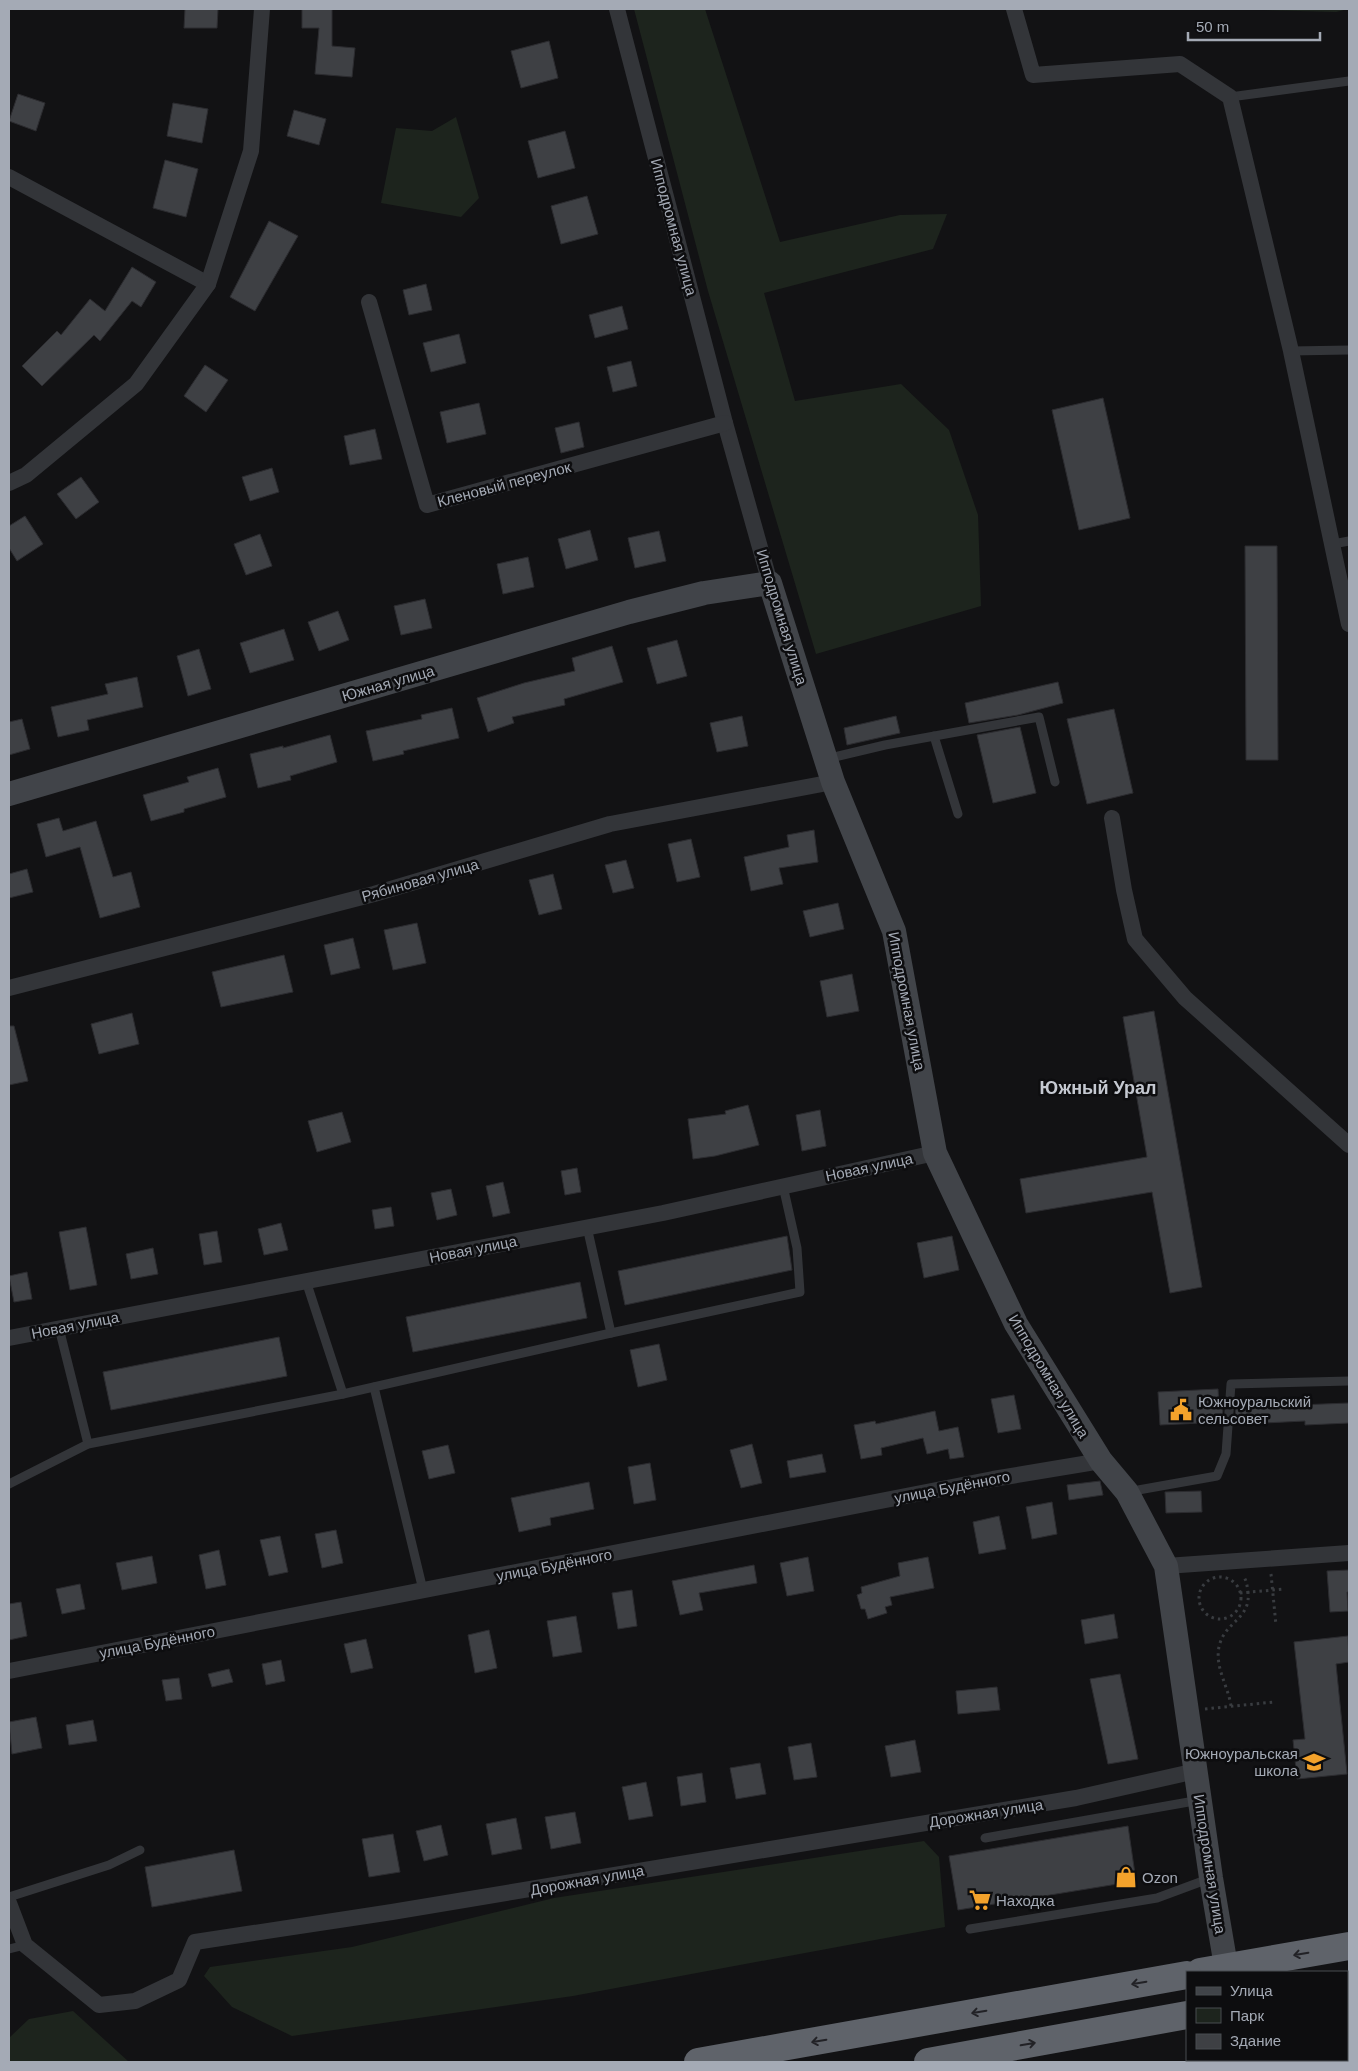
<svg xmlns="http://www.w3.org/2000/svg" width="1358" height="2071" viewBox="0 0 1358 2071" font-family="Arial,sans-serif">
<style>
.green{fill:#1d241d}
.building{fill:#3e4044;stroke:#2c2c30}
.lines{fill:none;stroke-linecap:round;stroke-linejoin:round}
.path{stroke:#393c40;stroke-width:3;stroke-dasharray:2.5 4;stroke-linecap:butt}
.lane{stroke:#333539;stroke-width:9}
.street{stroke:#333539;stroke-width:16}
.secondary{stroke:#414449;stroke-width:24}
.highway{stroke:#5f636a;stroke-width:28}
.oneway{stroke:#222226}
.labels{text-anchor:middle;dominant-baseline:central;stroke-width:5;stroke-linejoin:round;paint-order:stroke}
.street-label{font-size:15px;fill:#a4aab5;stroke:#0d0d0f}
.poi-label{font-size:15px;fill:#a4aab5;stroke:#0d0d0f;text-anchor:start}
.quarter-label{font-size:18px;font-weight:bold;fill:#c5c9d1;stroke:#0d0d0f}
</style>
<rect width="100%" height="100%" fill="#121214"/>
<g class="green">
<polygon points="634,9 705,9 780,242 900,215 947,214 933,249 764,293 795,401 901,384 949,430 978,515 981,606 816,654 708,291"/>
<polygon points="1220,9 1348,9 1336,12"/>
<polygon points="456,117 479,198 461,217 381,203 396,128 432,131"/>
<polygon points="924,1841 939,1857 945,1927 573,1996 292,2036 232,2007 204,1976 210,1967 352,1947 554,1898"/>
<polygon points="73,2011 129,2062 9,2062 9,2038 29,2019"/>
<polygon points="1347,2034 1349,2034 1349,2062 1203,2062 1216,2060 1347,2060"/>
</g>
<g class="building">
<polygon points="185,9 218,9 217,28 184,28"/>
<polygon points="302,9 332,9 332,46 355,48 352,77 315,74 319,28 302,28"/>
<polygon points="549,41 558,78 521,88 511,51"/>
<polygon points="18,94 45,103 36,131 9,121"/>
<polygon points="173,103 208,109 202,143 167,136"/>
<polygon points="294,110 326,119 319,145 287,136"/>
<polygon points="565,131 575,168 538,178 528,141"/>
<polygon points="165,160 198,169 186,217 153,208"/>
<polygon points="587,196 598,234 561,244 551,206"/>
<polygon points="269,221 298,236 255,311 230,297"/>
<polygon points="132,267 156,282 141,307 132,301 100,341 94,335 42,386 22,366 57,331 61,335 90,299 105,311"/>
<polygon points="426,284 432,310 409,315 403,290"/>
<polygon points="622,306 628,329 595,338 589,315"/>
<polygon points="459,334 466,363 431,372 423,343"/>
<polygon points="631,361 637,386 613,392 607,367"/>
<polygon points="205,365 228,380 206,412 184,396"/>
<polygon points="1103,398 1130,518 1079,530 1052,410"/>
<polygon points="479,403 486,434 447,443 440,412"/>
<polygon points="579,422 584,447 561,453 555,428"/>
<polygon points="375,429 382,459 350,465 344,436"/>
<polygon points="272,468 279,492 250,501 242,477"/>
<polygon points="81,477 99,502 76,519 57,494"/>
<polygon points="25,516 43,544 17,561 9,548 9,526"/>
<polygon points="590,530 598,560 566,569 558,539"/>
<polygon points="659,531 666,561 635,568 628,538"/>
<polygon points="260,534 272,566 246,575 234,544"/>
<polygon points="1245,546 1277,546 1278,760 1246,760"/>
<polygon points="528,557 534,587 503,594 497,564"/>
<polygon points="425,599 432,628 401,635 394,606"/>
<polygon points="338,611 349,640 319,651 308,622"/>
<polygon points="284,629 294,660 250,673 240,643"/>
<polygon points="677,640 687,676 657,684 647,648"/>
<polygon points="612,646 623,682 564,699 565,705 512,717 514,723 488,732 477,698 524,683 575,671 572,658"/>
<polygon points="199,649 211,689 188,696 177,656"/>
<polygon points="137,677 143,707 87,720 89,730 58,737 51,707 108,694 105,684"/>
<polygon points="1058,682 1063,703 1018,715 969,723 965,703"/>
<polygon points="452,708 459,738 403,751 404,754 373,761 366,731 422,719 421,715"/>
<polygon points="1114,709 1133,793 1087,804 1067,719"/>
<polygon points="742,716 748,746 717,752 710,723"/>
<polygon points="896,716 900,733 847,745 844,728"/>
<polygon points="22,719 30,749 9,755 9,722"/>
<polygon points="1020,727 1036,793 993,803 977,735"/>
<polygon points="330,735 337,762 290,776 291,780 258,788 250,754 283,746 283,748"/>
<polygon points="218,768 226,797 184,809 184,812 151,821 143,795 189,782 187,777"/>
<polygon points="59,818 63,831 96,821 113,877 131,872 140,907 100,918 80,847 46,857 37,824"/>
<polygon points="814,830 818,862 779,868 783,884 751,891 744,857 789,847 787,835"/>
<polygon points="691,839 700,877 677,882 668,844"/>
<polygon points="626,860 634,888 613,893 605,865"/>
<polygon points="27,869 33,892 9,898 9,874"/>
<polygon points="553,874 562,909 539,915 529,880"/>
<polygon points="838,903 844,929 810,937 803,911"/>
<polygon points="417,923 426,963 393,970 384,930"/>
<polygon points="353,938 360,968 331,975 324,945"/>
<polygon points="284,955 293,992 221,1007 212,972"/>
<polygon points="852,974 859,1011 827,1017 820,981"/>
<polygon points="1154,1011 1202,1287 1170,1293 1152,1192 1026,1213 1020,1179 1147,1157 1123,1017"/>
<polygon points="132,1013 139,1044 99,1054 91,1024"/>
<polygon points="9,1026 14,1026 28,1081 9,1085"/>
<polygon points="748,1105 759,1145 715,1156 693,1159 688,1119 726,1114 725,1111"/>
<polygon points="820,1110 826,1146 802,1151 796,1115"/>
<polygon points="342,1112 351,1142 317,1152 308,1121"/>
<polygon points="577,1168 581,1192 565,1195 561,1171"/>
<polygon points="503,1182 510,1213 493,1217 486,1186"/>
<polygon points="451,1189 457,1215 437,1220 431,1193"/>
<polygon points="391,1207 394,1226 375,1229 372,1210"/>
<polygon points="281,1223 288,1250 264,1255 258,1229"/>
<polygon points="86,1227 97,1285 70,1290 59,1232"/>
<polygon points="217,1231 222,1262 204,1265 199,1234"/>
<polygon points="787,1236 792,1270 625,1305 618,1271"/>
<polygon points="952,1236 959,1270 924,1278 917,1243"/>
<polygon points="153,1248 158,1274 131,1279 126,1254"/>
<polygon points="27,1272 32,1299 14,1302 9,1276"/>
<polygon points="580,1282 587,1318 413,1352 406,1317"/>
<polygon points="279,1337 287,1376 111,1410 103,1372"/>
<polygon points="659,1344 667,1380 638,1387 630,1350"/>
<polygon points="1218,1389 1219,1405 1223,1405 1222,1422 1160,1425 1158,1392"/>
<polygon points="1014,1395 1021,1429 998,1433 991,1399"/>
<polygon points="1297,1401 1298,1405 1349,1403 1349,1423 1305,1425 1305,1421 1244,1424 1244,1421 1235,1421 1236,1404"/>
<polygon points="935,1411 939,1431 958,1427 964,1457 950,1459 948,1449 927,1454 923,1438 881,1448 882,1455 861,1459 854,1425 875,1421 876,1424"/>
<polygon points="752,1444 762,1483 741,1488 730,1450"/>
<polygon points="448,1445 455,1473 429,1479 422,1451"/>
<polygon points="822,1454 826,1472 790,1478 787,1461"/>
<polygon points="650,1463 656,1500 634,1504 628,1467"/>
<polygon points="1100,1481 1103,1495 1069,1500 1067,1485"/>
<polygon points="589,1482 594,1509 550,1518 551,1525 519,1532 511,1498"/>
<polygon points="1201,1491 1202,1512 1166,1513 1165,1492"/>
<polygon points="1052,1502 1057,1534 1032,1539 1026,1507"/>
<polygon points="999,1516 1006,1549 979,1554 973,1522"/>
<polygon points="336,1530 343,1563 322,1568 315,1534"/>
<polygon points="280,1536 288,1572 269,1576 260,1540"/>
<polygon points="219,1550 226,1585 206,1589 199,1555"/>
<polygon points="152,1556 157,1583 122,1590 116,1563"/>
<polygon points="808,1557 814,1591 787,1596 780,1563"/>
<polygon points="928,1557 934,1588 890,1597 892,1605 885,1607 887,1613 868,1619 865,1609 861,1609 857,1595 862,1593 861,1587 900,1576 898,1563"/>
<polygon points="754,1565 757,1583 699,1593 703,1610 680,1615 672,1581"/>
<polygon points="1349,1570 1349,1592 1347,1592 1348,1611 1330,1612 1327,1571"/>
<polygon points="80,1584 85,1609 62,1614 56,1589"/>
<polygon points="632,1590 637,1626 618,1629 612,1593"/>
<polygon points="21,1602 27,1636 9,1640 9,1604"/>
<polygon points="1114,1614 1118,1638 1085,1644 1081,1620"/>
<polygon points="576,1616 582,1652 553,1657 547,1621"/>
<polygon points="489,1630 497,1668 475,1673 468,1635"/>
<polygon points="1348,1636 1349,1662 1336,1664 1347,1774 1297,1779 1293,1740 1305,1739 1294,1642"/>
<polygon points="366,1639 373,1668 351,1673 344,1644"/>
<polygon points="281,1660 285,1681 266,1685 262,1664"/>
<polygon points="229,1669 233,1682 212,1687 208,1674"/>
<polygon points="1120,1674 1138,1759 1108,1764 1090,1679"/>
<polygon points="179,1678 182,1699 166,1701 162,1680"/>
<polygon points="997,1687 1000,1710 958,1714 956,1691"/>
<polygon points="36,1717 42,1748 12,1754 9,1722"/>
<polygon points="93,1720 97,1741 69,1745 66,1725"/>
<polygon points="915,1740 921,1772 891,1777 885,1746"/>
<polygon points="811,1743 817,1777 794,1780 788,1747"/>
<polygon points="760,1763 766,1794 736,1799 730,1768"/>
<polygon points="702,1773 706,1802 681,1806 677,1777"/>
<polygon points="646,1782 653,1816 629,1820 622,1787"/>
<polygon points="575,1812 581,1843 551,1849 545,1817"/>
<polygon points="516,1818 522,1849 492,1855 486,1824"/>
<polygon points="441,1825 448,1855 424,1861 416,1831"/>
<polygon points="1128,1826 1136,1881 958,1910 949,1856"/>
<polygon points="393,1834 400,1872 369,1877 362,1839"/>
<polygon points="234,1850 242,1891 152,1907 145,1867"/>
</g>
<g class="lines">
<g class="path">
<polyline points="1271,1574 1276,1625"/>
<circle cx="1220" cy="1598" r="21"/>
<polyline points="1240,1593 1284,1589"/>
<path d="M1231,1706C1228,1685 1213,1665 1220,1643C1227,1621 1251,1618 1248,1592C1247,1586 1247,1582 1244,1577"/>
<polyline points="1205,1709 1274,1702"/>
</g>
<g class="lane">
<polyline points="1230,97 1349,81"/>
<polyline points="1291,351 1349,350"/>
<polyline points="1333,544 1349,541"/>
<polyline points="934,736 958,814"/>
<polyline points="826,759 885,745 1039,717 1055,782"/>
<polyline points="587,1227 611,1333"/>
<polyline points="306,1281 343,1394"/>
<polyline points="59,1328 88,1444"/>
<polyline points="374,1387 423,1590"/>
<polyline points="9,1484 88,1444 343,1394 611,1333 800,1292 797,1248 783,1186"/>
<polyline points="1127,1492 1217,1476 1226,1454 1231,1384 1349,1381"/>
<polyline points="985,1838 1200,1800"/>
<polyline points="9,1897 109,1865 140,1850"/>
<polyline points="970,1929 1157,1898 1211,1878"/>
<polyline points="9,1949 25,1945"/>
</g>
<g class="street">
<polyline points="617,9 725,423 770,583"/>
<polyline points="1014,9 1033,75 1180,64 1230,97 1291,351 1349,624"/>
<polyline points="9,177 208,284"/>
<polyline points="369,302 427,505 725,423"/>
<polyline points="9,483 26,475 136,384 208,284 251,151 262,9"/>
<polyline points="1112,818 1124,890 1135,939 1185,998 1349,1145"/>
<polyline points="9,988 374,894 610,824 833,782"/>
<polyline points="9,1338 663,1213 935,1153"/>
<polyline points="1166,1566 1349,1553"/>
<polyline points="9,1671 993,1479 1101,1461"/>
<polyline points="9,1903 25,1945 99,2005 135,2001 179,1980 195,1942 392,1912 1076,1798 1196,1771"/>
</g>
<polyline class="secondary" points="9,794 629,612 704,593 770,583 833,782 894,931 935,1153 1016,1324 1101,1461 1127,1492 1166,1566 1211,1878 1227,1972"/>
<g class="highway">
<polyline points="1200,1972 1349,1946"/>
<polyline points="1347,1987 1349,1986"/>
<polyline points="698,2062 1187,1975"/>
<polyline points="928,2062 1187,2015"/>
</g>
</g>
<defs><path id="oneway-shaft" d="M-6 0H5M1.5-3L5.5 0L1.5 3" fill="none" stroke-width="1.6" stroke-linecap="round" stroke-linejoin="round" transform="scale(1.25)"/></defs>
<g class="oneway">
<use href="#oneway-shaft" transform="translate(1301 1954) rotate(170)"/>
<use href="#oneway-shaft" transform="translate(1139 1983) rotate(170)"/>
<use href="#oneway-shaft" transform="translate(979 2012) rotate(170)"/>
<use href="#oneway-shaft" transform="translate(819 2041) rotate(170)"/>
<use href="#oneway-shaft" transform="translate(1028 2044) rotate(-10)"/>
</g>
<defs>
<g id="civic-bare" transform="scale(1.725)"><path d="M-.6-6.5H3V-4.5H.6V-3L4-1V1h2V6H-6V1h2V-1L-.6-3ZM-1.2 2.5V6h2.4V2.5Z" fill="#f3a22b" stroke="#0d0d0f" stroke-width="2.5" paint-order="stroke"/></g>
<g id="school-bare" transform="scale(1.725)"><path d="M0-5L7-2L0 1L-7-2ZM-4 1L0 2.5L4 1V4Q0 6-4 4Z" fill="#f3a22b" stroke="#0d0d0f" stroke-width="2.5" paint-order="stroke"/></g>
<g id="shop-bare" transform="scale(1.725)"><path d="M-5-2.5h2.3a2.7 3.5 0 0 1 5.4 0H5L5.5 6h-11ZM-1.5-2.5h3a1.5 2.3 0 0 0-3 0Z" fill="#f3a22b" stroke="#0d0d0f" stroke-width="2.5" paint-order="stroke"/></g>
<g id="supermarket-bare" transform="scale(1.725)"><path d="M-6-5.5h2.5l.6 2H6L4.5 2H-2.5L-4.4-4H-6ZM-1.5 3.2a1.3 1.3 0 1 0 .1 0ZM3 3.2a1.3 1.3 0 1 0 .1 0Z" fill="#f3a22b" stroke="#0d0d0f" stroke-width="2.5" paint-order="stroke"/></g>
</defs>
<g fill-rule="evenodd">
<use href="#civic-bare" x="1181" y="1410"/>
<use href="#school-bare" x="1314" y="1762"/>
<use href="#shop-bare" x="1126" y="1877"/>
<use href="#supermarket-bare" x="980" y="1900"/>
</g>
<g class="labels">
<g class="street-label">
<text transform="translate(674 227) rotate(75)">Ипподромная улица</text>
<text transform="translate(504 484) rotate(-15)">Кленовый переулок</text>
<text transform="translate(782 617) rotate(73)">Ипподромная улица</text>
<text transform="translate(388 683) rotate(-16)">Южная улица</text>
<text transform="translate(420 880) rotate(-16)">Рябиновая улица</text>
<text transform="translate(907 1001) rotate(79)">Ипподромная улица</text>
<text transform="translate(869 1167) rotate(-12)">Новая улица</text>
<text transform="translate(473 1249) rotate(-11)">Новая улица</text>
<text transform="translate(75 1325) rotate(-11)">Новая улица</text>
<text transform="translate(1049 1376) rotate(59)">Ипподромная улица</text>
<text transform="translate(952 1487) rotate(-11)">улица Будённого</text>
<text transform="translate(554 1565) rotate(-11)">улица Будённого</text>
<text transform="translate(157 1642) rotate(-11)">улица Будённого</text>
<text transform="translate(986 1813) rotate(-9)">Дорожная улица</text>
<text transform="translate(1210 1864) rotate(81)">Ипподромная улица</text>
<text transform="translate(587 1880) rotate(-10)">Дорожная улица</text>
</g>
<g class="poi-label">
<text x="1198" y="1401">Южноуральский<tspan x="1198" dy="17">сельсовет</tspan></text>
<text x="1298" y="1753" text-anchor="end">Южноуральская<tspan x="1298" dy="17">школа</tspan></text>
<text x="1142" y="1877">Ozon</text>
<text x="996" y="1900">Находка</text>
</g>
<g class="quarter-label">
<text x="1098" y="1088">Южный Урал</text>
</g>
</g>
<rect width="1358" height="2071" fill="none" stroke="#a4aab5" stroke-width="20"/>
<rect x="1186" y="1971" width="162" height="90" fill="#0d0d0f" stroke="#494c51"/>
<rect x="1196" y="1987" width="25" height="8" fill="#414449" stroke="#494c51"/>
<text x="1230" y="1996" font-size="15" fill="#a4aab5">Улица</text>
<rect x="1196" y="2008" width="25" height="15" fill="#1d241d" stroke="#494c51"/>
<text x="1230" y="2021" font-size="15" fill="#a4aab5">Парк</text>
<rect x="1196" y="2034" width="25" height="15" fill="#3e4044" stroke="#494c51"/>
<text x="1230" y="2046" font-size="15" fill="#a4aab5">Здание</text>
<path d="M1188 32v8h132v-8" fill="none" stroke="#a4aab5" stroke-width="2.5"/>
<text x="1196" y="32" font-size="15" fill="#a4aab5" stroke="#0d0d0f" stroke-width="4" paint-order="stroke">50 m</text>
</svg>
